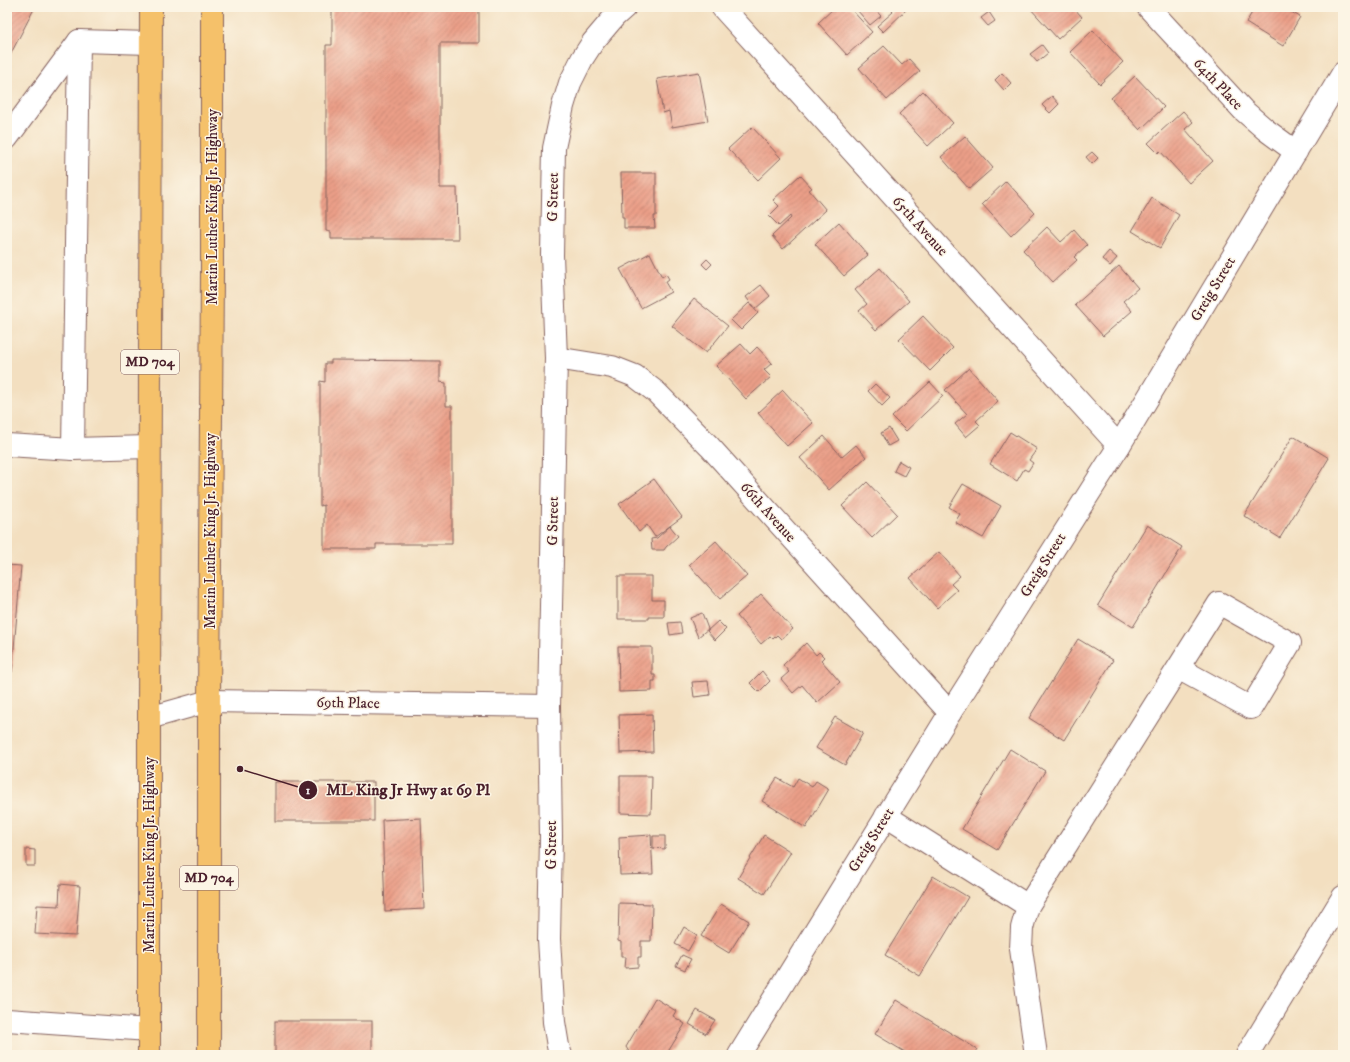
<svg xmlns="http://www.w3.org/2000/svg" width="1350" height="1062" viewBox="0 0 1350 1062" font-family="'IM FELL DW Pica',serif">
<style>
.building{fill:url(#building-hatch)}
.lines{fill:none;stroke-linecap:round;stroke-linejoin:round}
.minor-casing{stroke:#85625f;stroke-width:24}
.major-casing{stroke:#85625f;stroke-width:24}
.minor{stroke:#fff;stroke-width:22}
.major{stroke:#f5c16b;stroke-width:22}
.labels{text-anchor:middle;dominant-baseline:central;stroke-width:3;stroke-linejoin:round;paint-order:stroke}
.shield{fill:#fcf5e5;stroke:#7f5f63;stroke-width:1}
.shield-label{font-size:14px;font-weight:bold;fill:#4a1f2b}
.street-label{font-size:15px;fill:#4a1f2b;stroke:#fcf5e5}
.leader{fill:none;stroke:#4a1f2b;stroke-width:1.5}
.callout-dot{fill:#4a1f2b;stroke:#fcf5e5;stroke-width:1.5}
.mark-label{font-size:12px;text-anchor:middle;font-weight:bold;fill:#fff}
.callout-label{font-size:16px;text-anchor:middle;font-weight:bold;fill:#4a1f2b;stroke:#fcf5e5;stroke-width:3;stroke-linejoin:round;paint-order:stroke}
</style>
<defs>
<pattern id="building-hatch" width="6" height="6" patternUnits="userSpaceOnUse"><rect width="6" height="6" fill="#eb9f88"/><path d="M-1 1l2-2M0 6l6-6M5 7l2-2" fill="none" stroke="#c0816f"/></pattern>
</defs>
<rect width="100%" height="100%" fill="#fcf5e5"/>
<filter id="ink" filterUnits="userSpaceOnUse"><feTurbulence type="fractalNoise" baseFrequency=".025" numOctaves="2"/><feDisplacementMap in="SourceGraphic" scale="8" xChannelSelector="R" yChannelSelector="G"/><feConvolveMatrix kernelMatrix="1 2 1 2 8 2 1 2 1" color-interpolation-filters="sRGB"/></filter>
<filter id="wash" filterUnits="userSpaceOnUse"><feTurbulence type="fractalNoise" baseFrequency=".012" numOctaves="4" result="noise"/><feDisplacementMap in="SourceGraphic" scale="16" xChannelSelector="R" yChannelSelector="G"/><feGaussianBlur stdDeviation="0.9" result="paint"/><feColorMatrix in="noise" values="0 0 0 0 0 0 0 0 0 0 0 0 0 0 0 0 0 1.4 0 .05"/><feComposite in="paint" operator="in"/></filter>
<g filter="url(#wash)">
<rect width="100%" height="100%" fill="#f3dfc0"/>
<g id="blocks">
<g class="building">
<polygon points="7,7 35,7 7,61"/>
<polygon points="332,7 479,7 479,43 440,43 440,188 457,188 458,239 331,239 331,232 326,231 326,45 332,45"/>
<polygon points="835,7 849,7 872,32 847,55 818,23"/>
<polygon points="860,7 873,7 881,16 870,25 857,10"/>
<polygon points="896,7 906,7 907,9 883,32 877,26 893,12 892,11"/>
<polygon points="1029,7 1073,7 1082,17 1058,39"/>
<polygon points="1255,7 1283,7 1300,17 1283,46 1246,23"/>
<polygon points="989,12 995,21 988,26 981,18"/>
<polygon points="1093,30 1123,62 1100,84 1070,52"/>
<polygon points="1042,45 1048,53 1037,62 1030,54"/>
<polygon points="884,46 902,65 909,59 920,71 887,100 859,68"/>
<polygon points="699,72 708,121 672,127 669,111 663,113 657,79"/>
<polygon points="1002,73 1011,83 1004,90 995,80"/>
<polygon points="1135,76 1164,107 1140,130 1111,98"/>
<polygon points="923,91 953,123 928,146 899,114"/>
<polygon points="1052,96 1059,104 1050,113 1042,105"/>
<polygon points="1183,111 1193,122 1185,129 1213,161 1189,183 1160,151 1158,153 1148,143"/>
<polygon points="752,127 781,158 758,180 728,149"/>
<polygon points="965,136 993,168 969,189 941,157"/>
<polygon points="1092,152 1098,158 1092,164 1086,157"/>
<polygon points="621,173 656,173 656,216 654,216 655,228 624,228 624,217 622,217"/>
<polygon points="800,175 812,188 809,190 826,210 783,249 772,236 791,218 790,216 779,226 769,216 779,206 773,200"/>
<polygon points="1006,181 1035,213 1011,236 982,204"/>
<polygon points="1152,198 1179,215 1160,248 1132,231"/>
<polygon points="839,222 868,255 844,276 815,244"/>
<polygon points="1047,227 1061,242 1074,230 1087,245 1074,257 1077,260 1053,282 1023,250"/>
<polygon points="1109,251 1117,258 1110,266 1102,259"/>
<polygon points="650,253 662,277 666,274 669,279 665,282 671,292 641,308 620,269"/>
<polygon points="707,259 712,264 707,269 702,264"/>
<polygon points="1119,266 1138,288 1123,301 1132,311 1103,336 1075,305"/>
<polygon points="880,268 909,301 876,330 859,311 867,304 855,290"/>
<polygon points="761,285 770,296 755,309 746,297"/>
<polygon points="694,299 728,326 706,353 672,326"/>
<polygon points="749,303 758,313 741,330 731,320"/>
<polygon points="923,316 953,348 930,371 899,339"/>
<polygon points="741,344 750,354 757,347 772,363 764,370 771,377 746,399 716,366"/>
<polygon points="331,360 440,361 440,382 446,383 446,406 452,406 452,544 376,544 376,549 324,549 324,505 320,506 320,381 325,382 325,363 331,363"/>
<polygon points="969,368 998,401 976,421 980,425 966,437 955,424 967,414 945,390"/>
<polygon points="930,382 943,396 906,431 892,417"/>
<polygon points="875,384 890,398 882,406 868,391"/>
<polygon points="783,390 813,423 787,446 758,413"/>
<polygon points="889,428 897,441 888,446 881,433"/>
<polygon points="1010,432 1037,449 1029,460 1033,463 1028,471 1024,469 1017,481 990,464"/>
<polygon points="824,436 842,457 856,445 866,457 829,490 800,458"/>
<polygon points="1293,436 1329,458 1280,538 1244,516"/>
<polygon points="899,461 909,467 904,476 894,471"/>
<polygon points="654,479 682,517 655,537 647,525 639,532 619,504"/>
<polygon points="867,482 897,514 872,538 842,506"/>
<polygon points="963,484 1001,506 983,538 955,522 960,514 949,507"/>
<polygon points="1147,525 1182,547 1133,627 1098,605"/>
<polygon points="670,526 678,536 666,547 664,550 652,550 651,539 657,538"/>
<polygon points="716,541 747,576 720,599 689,565"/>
<polygon points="939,552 960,576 951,584 957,590 937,608 910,578"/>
<polygon points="7,565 21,566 12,672 7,671"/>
<polygon points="618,576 652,576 652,600 664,600 664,617 649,617 649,619 618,619"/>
<polygon points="761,594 793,629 781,639 777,635 773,639 770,636 761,644 737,616"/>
<polygon points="702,613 708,629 698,637 690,618"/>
<polygon points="718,621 726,629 715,640 707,631"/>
<polygon points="680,622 682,633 670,635 668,623"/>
<polygon points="1078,639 1113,660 1064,740 1029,718"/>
<polygon points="806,643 816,655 819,652 824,657 821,660 840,682 817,703 802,685 793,693 781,679 789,672 783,665"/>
<polygon points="618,647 652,647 652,675 655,675 655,681 652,681 652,691 619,692"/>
<polygon points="762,671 770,681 759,692 750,683"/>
<polygon points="708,681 710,695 694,697 692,682"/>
<polygon points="652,714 653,752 620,753 619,715"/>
<polygon points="835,717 863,733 845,765 816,748"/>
<polygon points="1010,749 1045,771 997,850 962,829"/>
<polygon points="620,776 652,776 651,814 620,813"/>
<polygon points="777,778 793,787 798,778 812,787 816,781 829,789 806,828 762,801"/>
<rect x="275" y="782" width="99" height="39"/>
<polygon points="421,818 424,909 385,911 382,820"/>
<polygon points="651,835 653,874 620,875 619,837"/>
<polygon points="764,835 791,852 764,894 738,878"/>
<polygon points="653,836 665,836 665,849 653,848"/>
<polygon points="26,849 35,850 35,866 26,866"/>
<polygon points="933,876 968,897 920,976 885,955"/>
<polygon points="60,884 80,886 76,936 35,934 37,905 59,906"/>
<polygon points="619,903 652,904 651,941 641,941 641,957 638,957 638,967 625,968 626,957 621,957 621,942 618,941"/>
<polygon points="721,904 749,921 729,953 701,936"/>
<polygon points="684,927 697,935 688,951 675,944"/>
<polygon points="682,955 691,959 685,970 676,966"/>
<polygon points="655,998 676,1011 673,1016 685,1024 666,1055 631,1055 626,1047"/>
<polygon points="896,1000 977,1049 973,1055 910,1055 875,1034"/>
<polygon points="697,1010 715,1020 706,1034 689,1024"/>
<rect x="275" y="1021" width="97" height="34"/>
</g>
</g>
</g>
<g filter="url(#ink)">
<use href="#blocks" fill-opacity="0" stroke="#85625f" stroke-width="1"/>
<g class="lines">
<g class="minor-casing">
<g id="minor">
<polyline points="722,7 1119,446"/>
<polyline points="1148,7 1243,110 1266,130 1296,152"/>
<polyline points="7,138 79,41 150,43"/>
<polyline points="556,358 612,367 635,376 656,392 710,447 950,713"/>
<polyline points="7,445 73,449 149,447"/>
<polyline points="73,449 79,41"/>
<polyline points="149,718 209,701 549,706"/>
<polyline points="886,816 1028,906"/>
<polyline points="7,1020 149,1030"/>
<polyline points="561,1055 558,1046 554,1022 549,939 551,837 549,706 556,358 552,255 554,148 563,106 570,83 582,59 593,42 615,16 625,7"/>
<polyline points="739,1055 950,713 1119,446 1343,73"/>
<polyline points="1036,1055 1021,949 1022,928 1028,906 1219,603 1290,643 1251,708 1178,668"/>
<polyline points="1247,1055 1343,897"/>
</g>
</g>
<g class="major-casing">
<g id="major">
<polyline points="149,1055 149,718 151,7"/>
<polyline points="209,1055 209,701 212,274 212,7"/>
</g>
</g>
<use href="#minor" class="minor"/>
<use href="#major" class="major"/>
</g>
</g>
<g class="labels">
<g class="shield">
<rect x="121" y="350" width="58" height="24" rx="3"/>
<rect x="180" y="866" width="58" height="24" rx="3"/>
</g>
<g class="shield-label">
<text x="150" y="362">MD 704</text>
<text x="209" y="878">MD 704</text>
</g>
<g class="street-label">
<text transform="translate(1218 84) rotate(47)">64th Place</text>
<text transform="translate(553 197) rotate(-89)">G Street</text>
<text transform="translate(212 207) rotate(-90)">Martin Luther King Jr. Highway</text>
<text transform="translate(920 226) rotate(48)">65th Avenue</text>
<text transform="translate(1213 289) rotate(-59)">Greig Street</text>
<text transform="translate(768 512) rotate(48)">66th Avenue</text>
<text transform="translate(553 521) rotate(-89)">G Street</text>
<text transform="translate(210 531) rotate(-90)">Martin Luther King Jr. Highway</text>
<text transform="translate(1043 565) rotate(-58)">Greig Street</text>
<text transform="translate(348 703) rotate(1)">69th Place</text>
<text transform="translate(871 840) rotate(-58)">Greig Street</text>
<text transform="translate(551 845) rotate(-90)">G Street</text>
<text transform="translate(149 855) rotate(-90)">Martin Luther King Jr. Highway</text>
</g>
</g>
<path class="leader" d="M240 769L308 790"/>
<g class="callout-dot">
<circle cx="240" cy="769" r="4"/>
<circle cx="308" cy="790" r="10"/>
</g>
<g class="mark-label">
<text x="308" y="794">1</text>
</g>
<g class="callout-label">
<text x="408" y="795">ML King Jr Hwy at 69 Pl</text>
</g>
<rect width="1350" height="1062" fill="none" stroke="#fcf5e5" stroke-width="24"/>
</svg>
